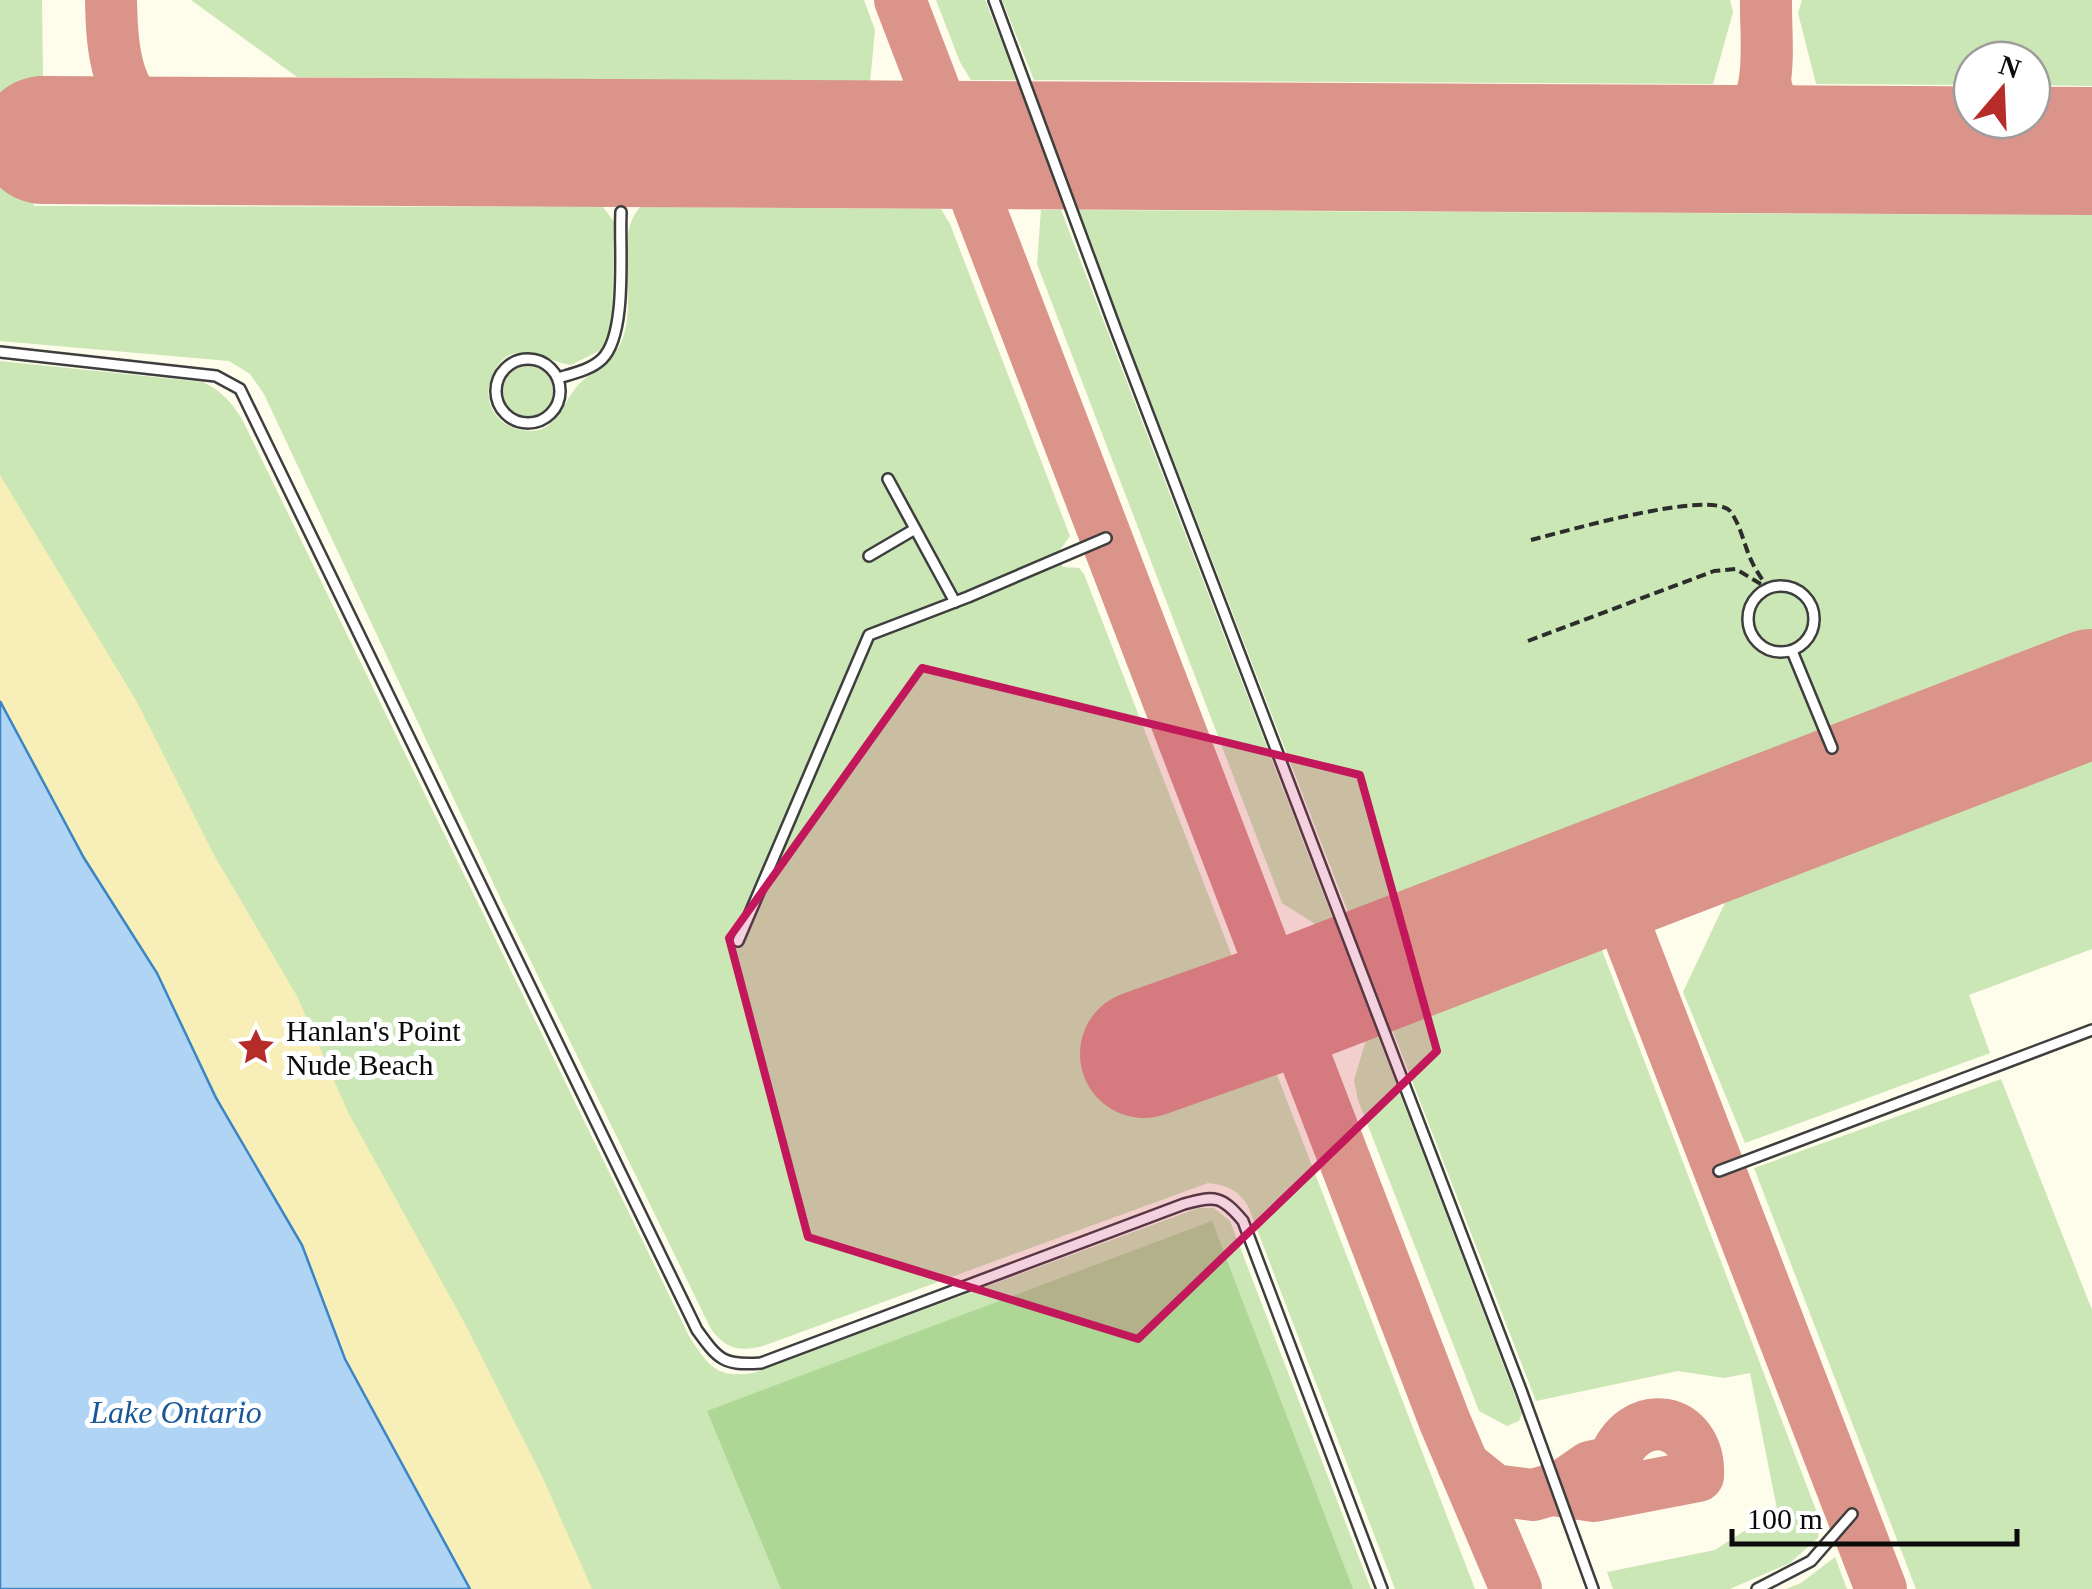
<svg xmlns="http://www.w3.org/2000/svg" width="2092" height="1589" viewBox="0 0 2092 1589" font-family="Georgia,serif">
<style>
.green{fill:#cbe7b5}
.forest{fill:#aed795}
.sand{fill:#f8efb8}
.water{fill:#b0d5f4;stroke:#3a85c8;stroke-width:2.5}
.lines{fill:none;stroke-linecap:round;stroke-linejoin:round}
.taxiway{stroke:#da9489;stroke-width:52}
.runway{stroke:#da9489;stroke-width:128}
.lane-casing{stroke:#3e3e3e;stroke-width:14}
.path{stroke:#2d2d2d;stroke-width:4;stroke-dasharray:10 5;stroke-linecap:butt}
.lane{stroke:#fff;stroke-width:9}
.marked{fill:#c2185b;fill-opacity:0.2;stroke:#c2185b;stroke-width:8;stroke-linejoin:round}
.labels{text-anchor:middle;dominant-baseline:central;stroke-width:10;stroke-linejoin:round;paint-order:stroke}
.poi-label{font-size:30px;fill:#0b0b0b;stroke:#fff;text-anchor:start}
.water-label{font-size:32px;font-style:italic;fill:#195798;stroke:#fff}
</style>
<rect width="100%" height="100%" fill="#fefcea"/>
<g class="green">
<polygon points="0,0 42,0 43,77 34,77 33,94 0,93"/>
<polygon points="191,0 864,0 875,30 870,82 297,77"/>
<polygon points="936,0 985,0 1017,80 971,80 960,62"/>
<polygon points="1002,0 1730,0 1733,12 1713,84 1034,80"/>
<polygon points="1802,0 2092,0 2092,86 2032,85 2032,60 1972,60 1972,85 1816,84 1798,13"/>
<path d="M0,185H33L34,206L603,207L614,222L612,326L601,350L571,365C542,361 510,334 492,376C488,386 487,397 491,406C496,421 511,429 527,431C555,433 561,407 575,389C590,370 613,364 622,340C639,299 611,242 640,207L941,209L950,224L1070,536L1057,554L1063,567L1079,568L1084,574L1237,969L1236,974L1125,1017L1155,1098L1269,1054L1475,1589H1395L1248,1206C1238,1190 1227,1185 1208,1183L763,1346C739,1352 726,1349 711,1329L511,921L264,394L250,374L229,361L0,341Z"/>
<polygon points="1041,210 1061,210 1339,935 1337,938 1282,903 1037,264"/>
<polygon points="1077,210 2092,215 2092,647 1366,928 1353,925"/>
<path d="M0,361L203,382C222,391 231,402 242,419L689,1336C708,1365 716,1379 753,1373L1198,1208H1214L1230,1221L1371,1589H470L216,1097L157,973L84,858L0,701Z"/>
<circle cx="528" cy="391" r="25"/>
<polygon points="2092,738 2092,949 1969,995 1990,1053 1745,1143 1683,992 1739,873"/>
<polygon points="1595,932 1821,1523 1818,1538 1790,1563 1730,1589 1613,1589 1607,1572 1715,1550 1755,1524 1779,1519 1750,1373 1724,1378 1678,1371 1536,1401 1389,1021 1393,1009"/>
<polygon points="1372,1020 1522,1414 1519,1421 1507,1426 1479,1411 1358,1100 1354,1080"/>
<polygon points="2001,1079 2092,1310 2092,1589 1916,1589 1754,1168"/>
<polygon points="1835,1557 1847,1589 1786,1589 1801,1583"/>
</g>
<polygon class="forest" points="1212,1221 1353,1589 781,1589 707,1411"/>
<polygon class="sand" points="0,475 137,702 214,855 297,996 348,1112 465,1324 542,1476 592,1589 470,1589 428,1508 384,1436 157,973 84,858 0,701"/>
<polygon class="water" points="0,701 84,858 157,973 216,1098 302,1245 345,1359 470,1589 0,1589"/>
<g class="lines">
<g class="taxiway">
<path d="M111,0C112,50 115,106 169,128C186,135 205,137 223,141"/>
<polyline points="900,0 1445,1422 1516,1589"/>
<path d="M1765,82C1775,129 1799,136 1841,149"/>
<path d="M1699,148C1711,143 1724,139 1735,132C1777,106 1765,42 1766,0"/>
<polyline points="1607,878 1881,1589"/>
<path d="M1463,1465L1494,1490L1533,1495L1561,1487L1590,1467L1613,1462C1633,1404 1701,1416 1698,1476L1594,1496L1553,1490"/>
</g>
<g class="runway">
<polyline points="43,140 2092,151"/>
<polyline points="1144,1054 1285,1004 2092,693"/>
</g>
<g class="lane-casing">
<g id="lane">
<polyline points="994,0 1116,330 1521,1390 1593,1589"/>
<path d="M0,352L216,376L240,389L697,1330C718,1359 723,1366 761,1363L1184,1204C1215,1195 1222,1196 1243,1221L1382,1589"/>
<circle cx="528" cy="391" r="32"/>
<path d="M558,378C571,374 591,370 602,359C628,334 619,247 621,212"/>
<polyline points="888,479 955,602"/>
<polyline points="869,556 915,529"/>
<circle cx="1781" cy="619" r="33"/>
<polyline points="1792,651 1832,748"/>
<polyline points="738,941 869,635 968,597 1106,538"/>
<polyline points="1719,1171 2092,1030"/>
<polyline points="1757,1589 1811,1561 1852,1514"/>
</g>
</g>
<g class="path">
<path d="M1531,540C1563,532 1710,489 1730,511C1741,525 1744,546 1752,562C1756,571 1763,580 1768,589"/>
<polyline points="1528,641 1714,571 1736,569 1764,586"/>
</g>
<use href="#lane" class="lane"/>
</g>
<path class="marked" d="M922,668L1360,775L1437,1051L1138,1339L808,1237L729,938Z"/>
<defs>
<g id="sight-bare" transform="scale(3)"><path d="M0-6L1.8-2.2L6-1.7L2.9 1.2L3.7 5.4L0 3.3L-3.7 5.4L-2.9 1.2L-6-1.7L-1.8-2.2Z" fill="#b62c28" stroke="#fff" stroke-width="2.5" paint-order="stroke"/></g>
</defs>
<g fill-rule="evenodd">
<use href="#sight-bare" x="256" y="1047"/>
</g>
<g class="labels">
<g class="poi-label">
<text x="286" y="1030">Hanlan's Point<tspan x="286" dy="34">Nude Beach</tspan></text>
</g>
<g class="water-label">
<text x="176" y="1412">Lake Ontario</text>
</g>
</g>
<g transform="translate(2002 90) rotate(19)"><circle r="48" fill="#ffffff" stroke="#9d9d9d" stroke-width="2.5"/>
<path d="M0-8L18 38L0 25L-18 38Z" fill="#b62c28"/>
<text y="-15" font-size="28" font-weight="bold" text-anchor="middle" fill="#0b0b0b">N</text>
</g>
<path d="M1732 1529v15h285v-15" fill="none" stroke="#0b0b0b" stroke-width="5"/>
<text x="1747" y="1529" font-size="30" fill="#0b0b0b" stroke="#ffffff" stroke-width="8" paint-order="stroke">100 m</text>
</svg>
